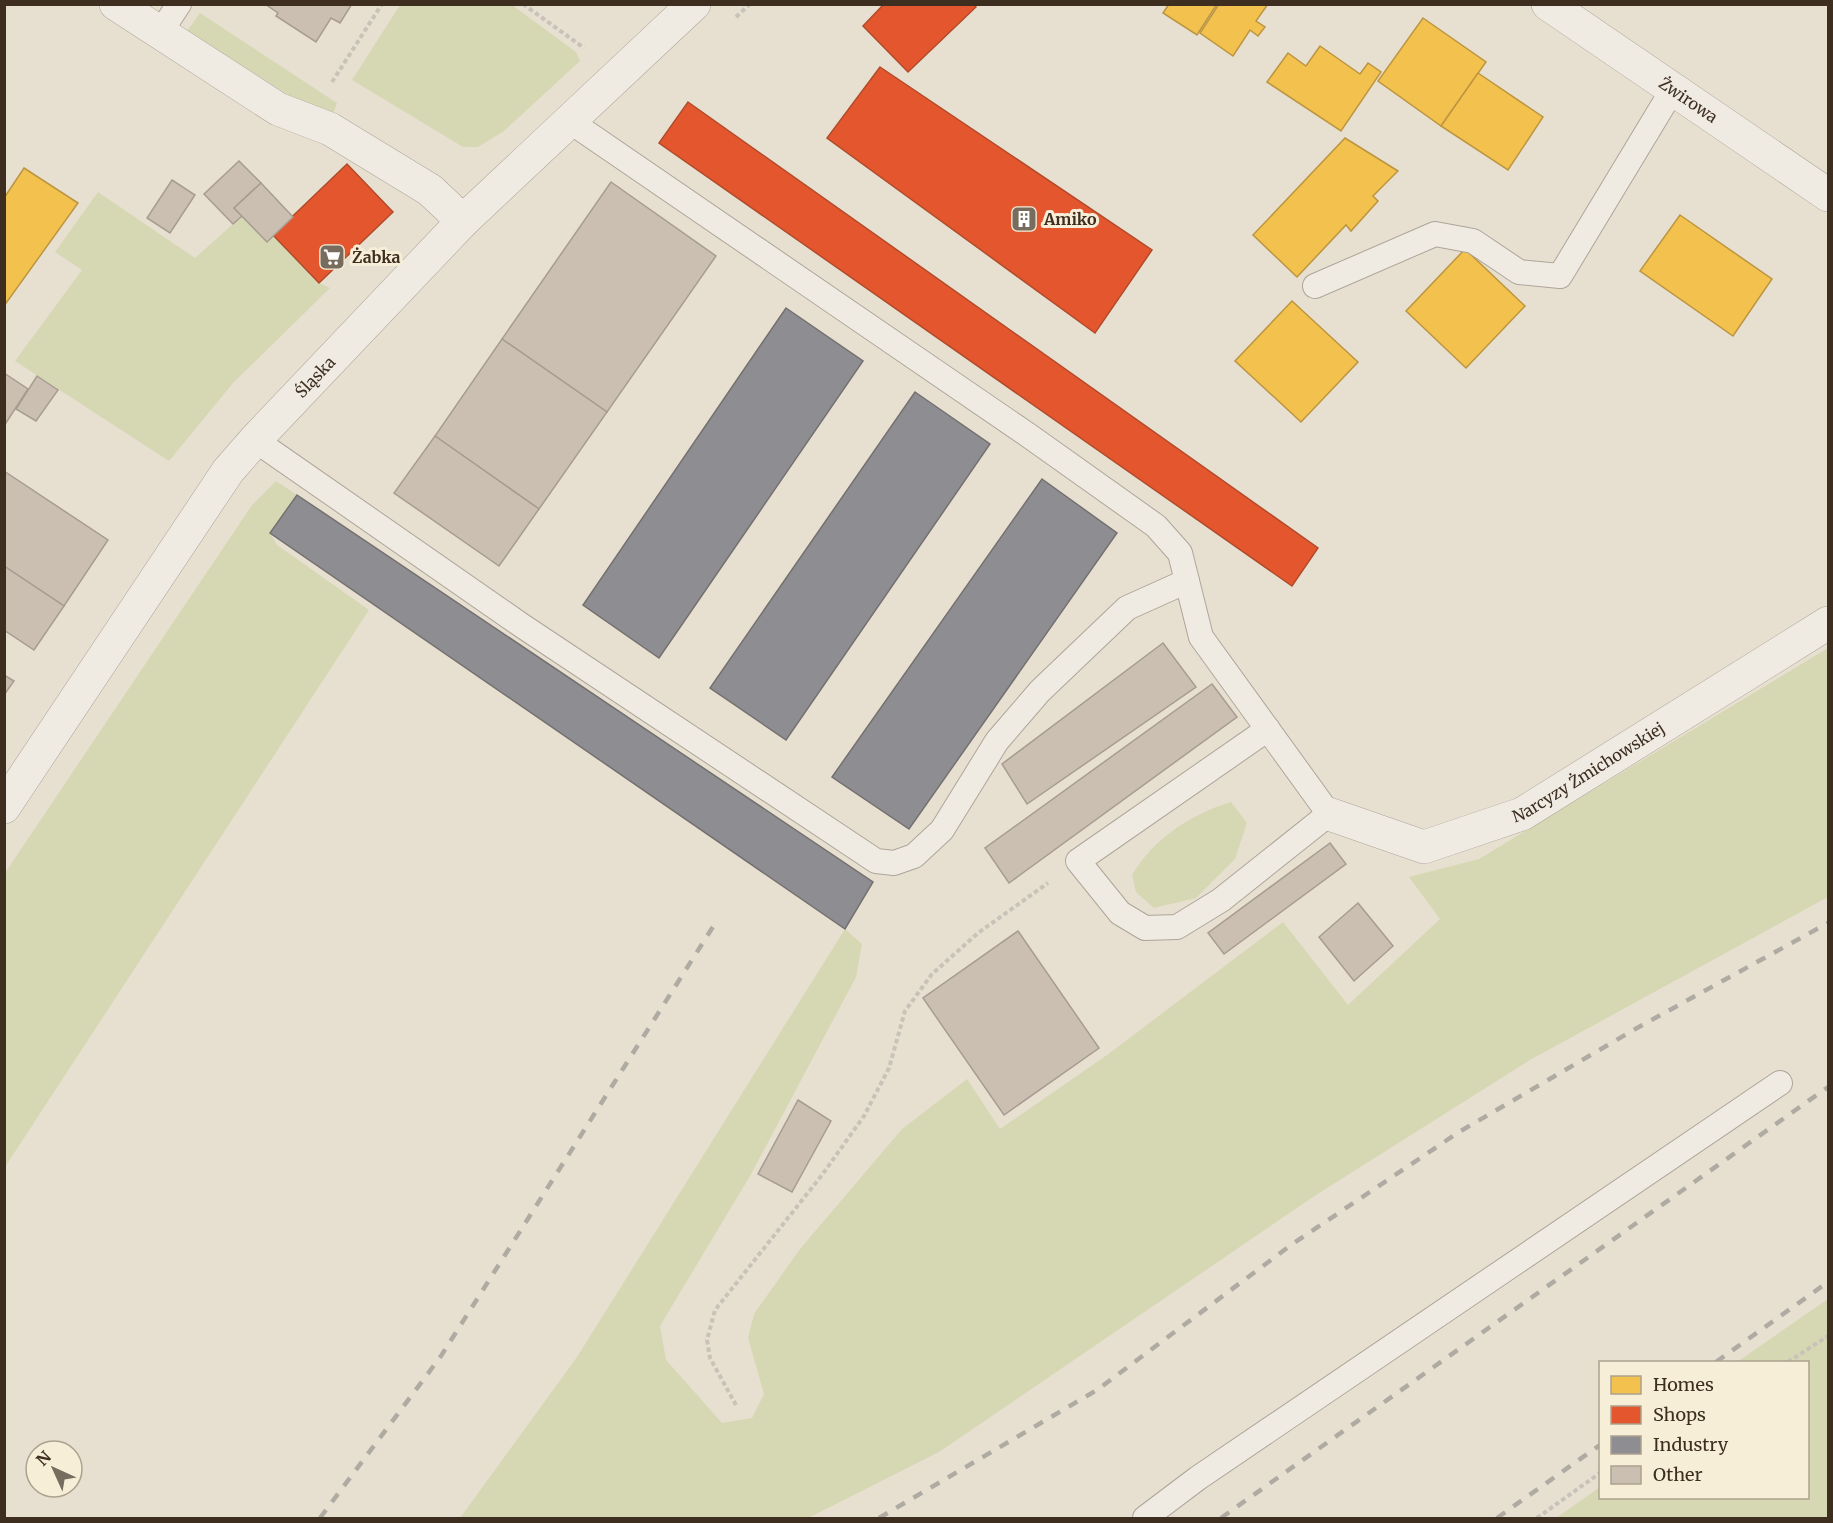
<svg xmlns="http://www.w3.org/2000/svg" width="1833" height="1523" viewBox="0 0 1833 1523" font-family="Merriweather,serif">
<style>
.green{fill:#d6d7b3}
.homes{fill:#f2c14e;stroke:#bc9540;stroke-width:1.5}
.shops{fill:#e4572e;stroke:#b24b2a;stroke-width:1.5}
.industry{fill:#8d8d92;stroke:#757070;stroke-width:1.5}
.building{fill:#cbbfb2;stroke:#a89c90;stroke-width:1.5}
.lines{fill:none;stroke-linecap:round;stroke-linejoin:round}
.service-casing{stroke:#ada599;stroke-width:26}
.minor-casing{stroke:#ada599;stroke-width:34}
.tertiary-casing{stroke:#ada599;stroke-width:34}
.path{stroke:#c8c2b9;stroke-width:4;stroke-dasharray:4.5 3;stroke-linecap:butt}
.service{stroke:#efebe3;stroke-width:24}
.minor{stroke:#efebe3;stroke-width:33}
.tertiary{stroke:#efebe3;stroke-width:33}
.rail{stroke:#afaaa2;stroke-width:4.5;stroke-dasharray:10 10;stroke-linecap:butt}
.labels{text-anchor:middle;dominant-baseline:central;stroke-width:6;stroke-linejoin:round;paint-order:stroke}
.street-label{font-size:16px;fill:#3d2e20;stroke:#f7eed8}
.poi-label{font-size:16px;font-weight:bold;fill:#3d2e20;stroke:#f7eed8;text-anchor:start}
</style>
<rect width="100%" height="100%" fill="#e7e0d1"/>
<g class="green">
<polygon points="400,5 512,5 576,52 580,61 504,131 478,147 463,147 352,80"/>
<polygon points="200,13 337,103 333,114 306,106 187,31"/>
<polygon points="98,192 195,258 242,216 273,235 319,283 330,288 233,383 169,461 15,361 82,270 55,252"/>
<polygon points="276,481 297,495 270,533 277,545 369,610 5,1167 5,873 252,505"/>
<polygon points="1828,648 1828,897 1530,1060 1316,1195 939,1452 808,1518 460,1518 577,1357 845,929 862,944 856,977 750,1176 660,1326 666,1360 722,1423 752,1418 764,1394 748,1338 754,1314 800,1249 902,1129 967,1079 1000,1129 1107,1055 1283,922 1348,1005 1440,919 1409,877 1479,859"/>
<path d="M1231,802L1247,823L1235,859L1196,898L1154,908L1136,892L1132,875C1153,839 1191,814 1231,802Z"/>
<polygon points="1828,1299 1828,1518 1556,1518 1600,1487 1600,1498 1808,1498 1808,1362 1737,1362"/>
</g>
<g class="homes">
<polygon points="1169,4 1217,4 1197,35 1163,13"/>
<polygon points="1219,4 1268,4 1256,21 1265,27 1258,36 1250,30 1233,56 1200,33"/>
<polygon points="1423,18 1486,62 1441,126 1378,81"/>
<polygon points="1320,46 1360,74 1368,63 1381,72 1341,131 1267,82 1288,53 1306,66"/>
<polygon points="1478,73 1543,117 1508,170 1441,126"/>
<polygon points="1345,138 1398,171 1373,196 1378,201 1351,231 1346,225 1297,277 1253,235"/>
<polygon points="24,168 78,203 4,306 4,198"/>
<polygon points="1680,215 1772,279 1733,336 1640,271"/>
<polygon points="1465,249 1525,306 1466,368 1406,311"/>
<polygon points="1292,301 1358,362 1301,422 1235,361"/>
</g>
<g class="shops">
<polygon points="884,4 974,4 976,7 908,72 863,26"/>
<polygon points="880,67 1152,250 1095,333 827,138"/>
<polygon points="688,102 1318,548 1292,586 659,143"/>
<polygon points="347,164 393,212 319,283 273,235"/>
</g>
<g class="industry">
<polygon points="786,308 863,361 659,658 583,605"/>
<polygon points="915,392 990,444 786,740 710,688"/>
<polygon points="1042,479 1117,533 909,829 832,777"/>
<polygon points="297,495 873,882 845,929 270,533"/>
</g>
<g class="building">
<polygon points="265,4 352,4 340,23 331,18 316,42 276,16 278,13"/>
<polygon points="239,161 261,183 234,208 242,216 233,224 204,194"/>
<polygon points="172,180 195,195 170,233 147,218"/>
<polygon points="611,182 716,256 607,412 502,339"/>
<polygon points="261,183 293,217 267,242 234,208"/>
<polygon points="502,339 607,412 539,509 435,436"/>
<polygon points="4,373 28,389 4,426"/>
<polygon points="37,376 58,390 36,421 16,409"/>
<polygon points="435,436 539,509 499,566 394,493"/>
<polygon points="4,471 108,540 64,606 4,566"/>
<polygon points="4,566 64,606 34,650 4,630"/>
<polygon points="1163,643 1196,687 1027,804 1002,764"/>
<polygon points="4,675 14,681 4,695"/>
<polygon points="1212,684 1237,717 1009,883 985,848"/>
<polygon points="1330,843 1346,864 1224,954 1208,933"/>
<polygon points="1358,903 1393,946 1354,981 1319,937"/>
<polygon points="1018,931 1099,1048 1004,1115 923,998"/>
<polygon points="798,1100 831,1121 792,1192 758,1174"/>
</g>
<g class="lines">
<g class="service-casing">
<g id="service">
<polyline points="160,33 179,4"/>
<polyline points="568,120 1028,435 1156,526 1180,553 1201,637 1329,814 1221,900 1177,927 1145,928 1120,913 1078,861 1268,729"/>
<polyline points="1315,286 1435,234 1473,241 1519,272 1560,276 1673,89"/>
<polyline points="255,440 521,625 876,861 894,863 914,856 942,830 997,741 1040,691 1127,608 1187,581"/>
<polyline points="1145,1518 1198,1478 1780,1083"/>
</g>
</g>
<g class="minor-casing">
<g id="minor">
<polyline points="116,4 278,109 330,129 430,190 463,221"/>
<path id="s1" d="M1548,4L1828,195"/>
<path id="s2" d="M1329,814L1424,847L1522,814L1828,623"/>
</g>
</g>
<g class="tertiary-casing">
<g id="tertiary">
<path id="s3" d="M4,807L228,471L255,440L463,221L694,4"/>
</g>
</g>
<g class="path">
<polyline points="523,4 584,48"/>
<polyline points="736,17 750,4"/>
<polyline points="332,82 382,4"/>
<polyline points="1788,1362 1828,1336"/>
<polyline points="736,1405 710,1358 707,1340 715,1310 822,1175 864,1116 889,1068 905,1011 932,974 978,933 1048,883"/>
<polyline points="1537,1518 1600,1473"/>
</g>
<use href="#service" class="service"/>
<use href="#minor" class="minor"/>
<use href="#tertiary" class="tertiary"/>
<g class="rail">
<polyline points="1716,1362 1828,1282"/>
<polyline points="320,1518 441,1356 716,922"/>
<polyline points="879,1518 1097,1390 1291,1245 1459,1132 1637,1028 1828,923"/>
<polyline points="1221,1518 1828,1087"/>
<polyline points="1497,1518 1600,1445"/>
</g>
</g>
<defs>
<g id="building-square" transform="scale(1.35)"><rect x="-9" y="-9" width="18" height="18" rx="4" fill="#786c5e" stroke="#f7eed8"/><path d="M-4-6H4V6H1V3H-1V6H-4ZM-2.5-4.3h1.7v1.8h-1.7ZM.8-4.3h1.7v1.8H.8ZM-2.5-1h1.7V.8h-1.7ZM.8-1h1.7V.8H.8Z" fill="#fff"/></g>
<g id="supermarket-square" transform="scale(1.35)"><rect x="-9" y="-9" width="18" height="18" rx="4" fill="#786c5e" stroke="#f7eed8"/><path d="M-6-5.5h2.5l.6 2H6L4.5 2H-2.5L-4.4-4H-6ZM-1.5 3.2a1.3 1.3 0 1 0 .1 0ZM3 3.2a1.3 1.3 0 1 0 .1 0Z" fill="#fff"/></g>
</defs>
<g fill-rule="evenodd">
<use href="#building-square" x="1024" y="219"/>
<use href="#supermarket-square" x="332" y="257"/>
</g>
<g class="labels">
<g class="street-label">
<text stroke="none"><textPath href="#s1" startOffset="170">Żwirowa</textPath></text>
<text stroke="none"><textPath href="#s3" startOffset="532">Śląska</textPath></text>
<text stroke="none"><textPath href="#s2" startOffset="282">Narcyzy Żmichowskiej</textPath></text>
</g>
<g class="poi-label">
<text x="1044" y="219">Amiko</text>
<text x="352" y="257">Żabka</text>
</g>
</g>
<rect width="1833" height="1523" fill="none" stroke="#3d2e20" stroke-width="12"/>
<rect x="1599" y="1361" width="210" height="138" fill="#f7eed8" stroke="#ada18e" stroke-width="1.5"/>
<rect x="1611" y="1376" width="30" height="18" fill="#f2c14e" stroke="#ada18e" stroke-width="1.5"/>
<text x="1653" y="1391" font-size="18" fill="#3d2e20">Homes</text>
<rect x="1611" y="1406" width="30" height="18" fill="#e4572e" stroke="#ada18e" stroke-width="1.5"/>
<text x="1653" y="1421" font-size="18" fill="#3d2e20">Shops</text>
<rect x="1611" y="1436" width="30" height="18" fill="#8d8d92" stroke="#ada18e" stroke-width="1.5"/>
<text x="1653" y="1451" font-size="18" fill="#3d2e20">Industry</text>
<rect x="1611" y="1466" width="30" height="18" fill="#cbbfb2" stroke="#ada18e" stroke-width="1.5"/>
<text x="1653" y="1481" font-size="18" fill="#3d2e20">Other</text>
<g transform="translate(54 1469) rotate(315)"><circle r="28" fill="#f7eed8" stroke="#ada18e" stroke-width="1.5"/>
<path d="M0-4.5L10 22L0 15L-10 22Z" fill="#786c5e"/>
<text y="-9" font-size="16" font-weight="bold" text-anchor="middle" fill="#3d2e20">N</text>
</g>
</svg>
